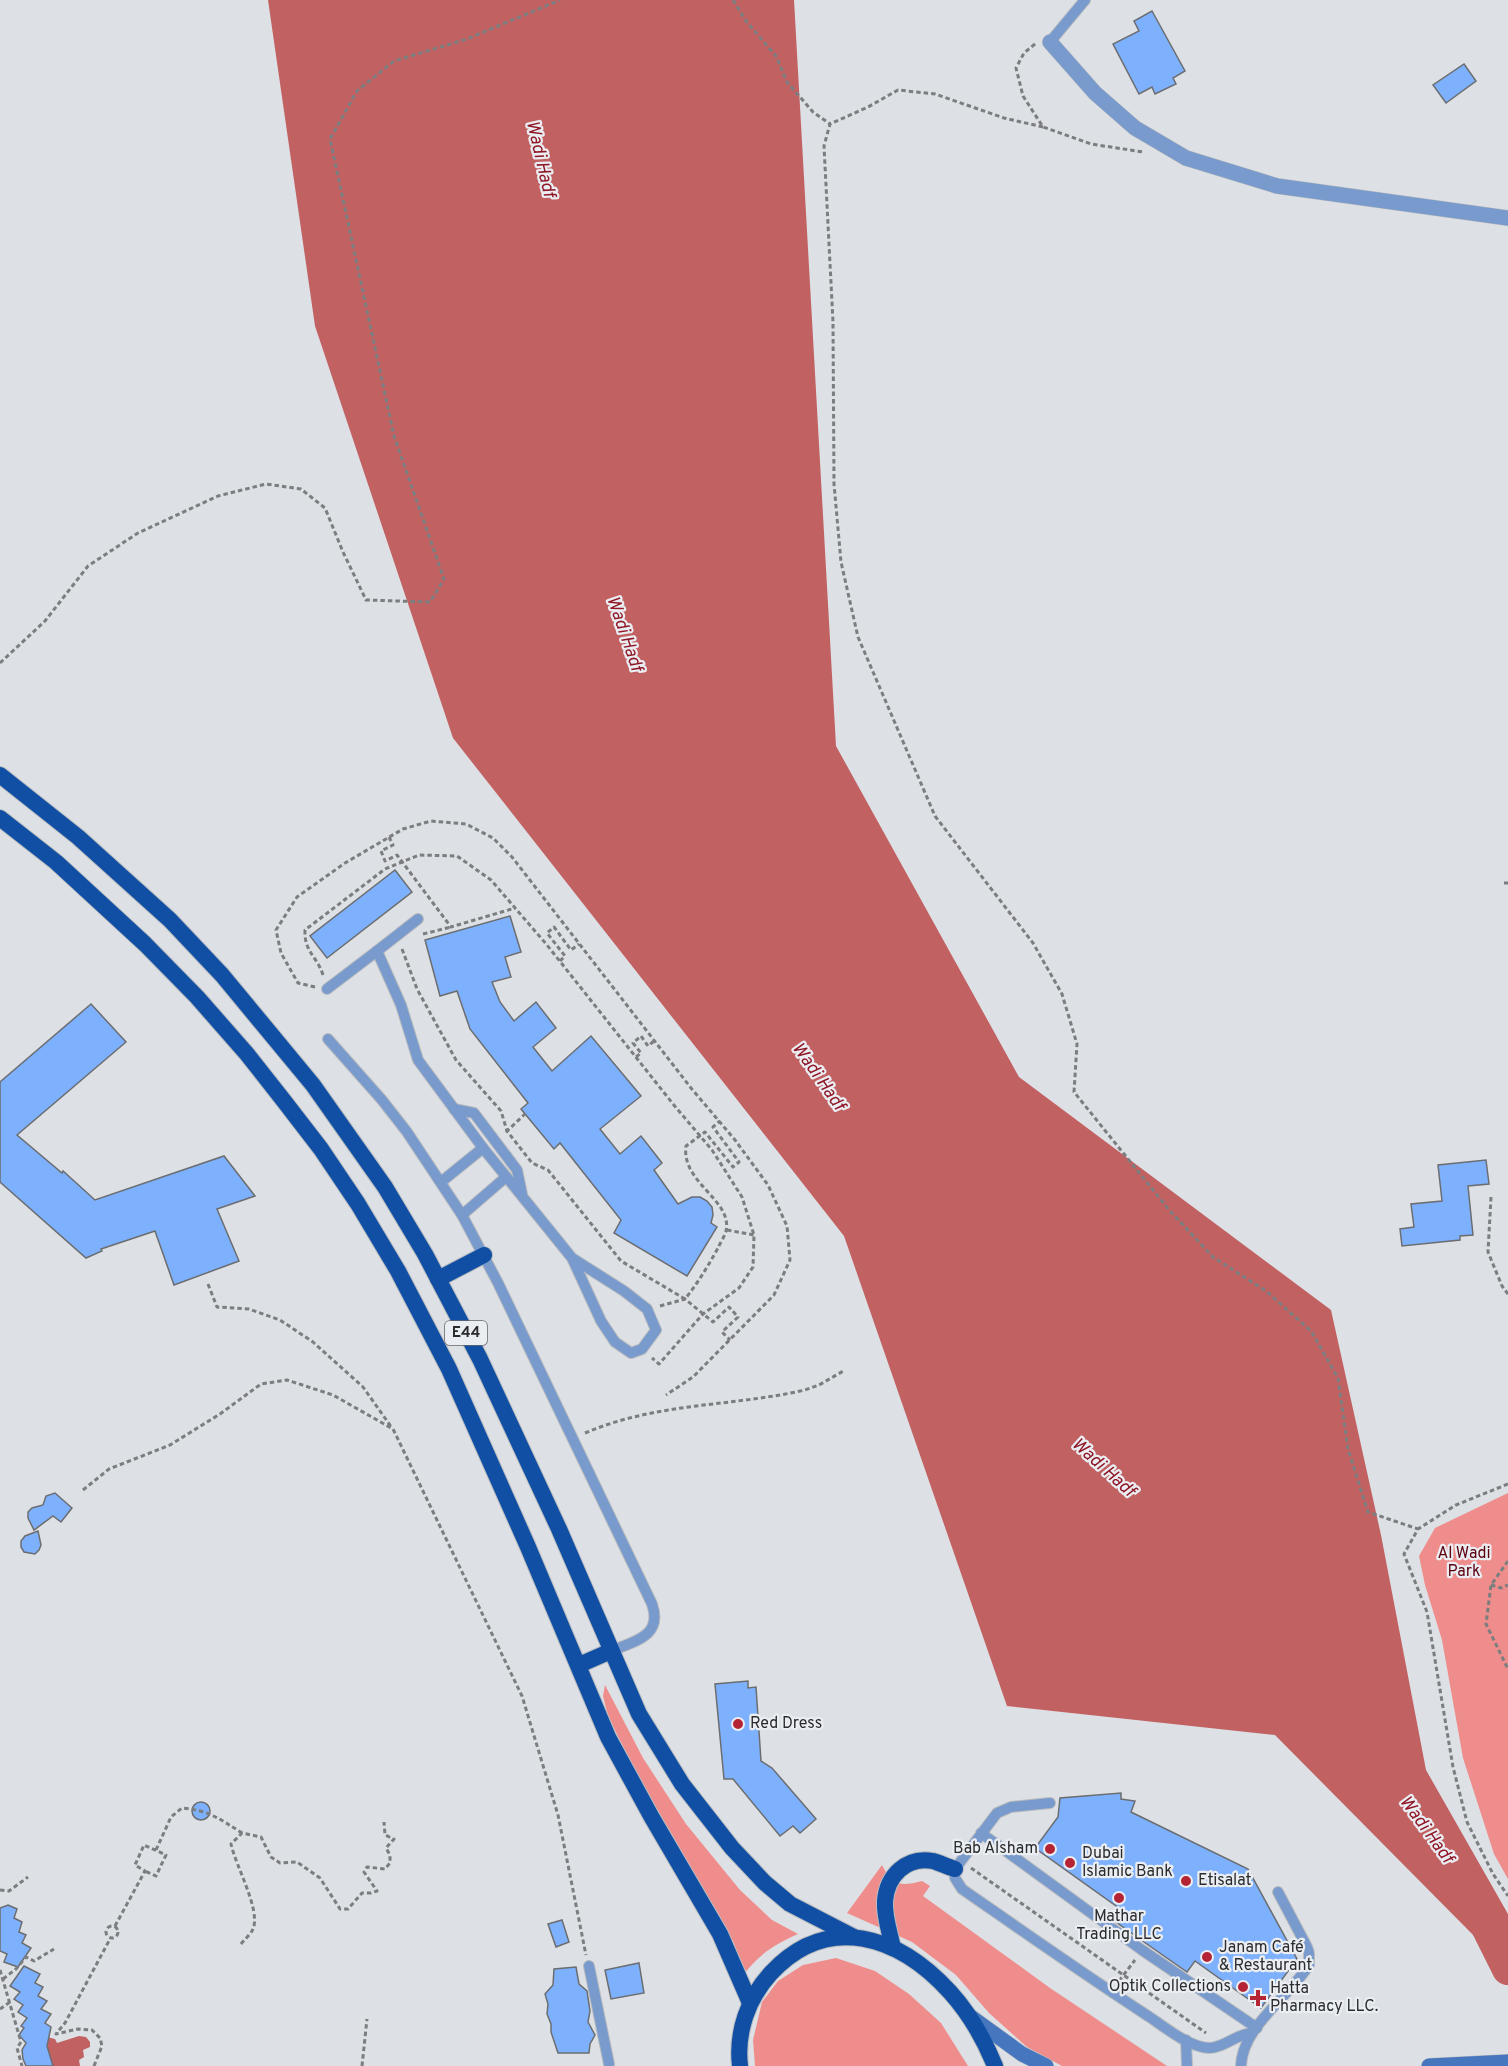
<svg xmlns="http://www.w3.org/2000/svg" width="1508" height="2066" viewBox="0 0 1508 2066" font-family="Overpass,sans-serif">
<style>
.green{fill:#ef8d8c}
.water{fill:#c26162}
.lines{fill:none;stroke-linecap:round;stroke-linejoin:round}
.river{stroke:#c26162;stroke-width:32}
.building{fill:#7eb1fd;stroke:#6b6d70;stroke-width:1.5}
.service-casing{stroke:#b9bcbf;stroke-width:12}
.minor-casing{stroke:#b9bcbf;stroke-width:16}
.secondary-casing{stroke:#b9bcbf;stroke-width:16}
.trunk-casing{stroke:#b9bcbf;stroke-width:18}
.path{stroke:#7b7d7f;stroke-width:3;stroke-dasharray:4.5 3;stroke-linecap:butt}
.service{stroke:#799acc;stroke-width:10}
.minor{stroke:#799acc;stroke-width:15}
.secondary{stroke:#4576be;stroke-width:15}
.trunk{stroke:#104fa4;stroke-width:16}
.poi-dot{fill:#b52435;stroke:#eaedf1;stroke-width:2}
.labels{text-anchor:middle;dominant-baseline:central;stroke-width:4.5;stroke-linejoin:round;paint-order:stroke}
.shield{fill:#eaedf1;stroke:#646567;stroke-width:1.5}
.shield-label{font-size:15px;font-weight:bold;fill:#2a2b2c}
.park-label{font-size:16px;fill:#5c000f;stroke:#eaedf1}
.poi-label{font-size:16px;fill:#2a2b2c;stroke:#eaedf1;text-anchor:start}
.water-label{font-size:18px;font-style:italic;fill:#8f1726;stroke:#eaedf1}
</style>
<rect width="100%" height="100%" fill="#dde0e4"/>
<g class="green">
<polygon points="1508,1493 1508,1879 1494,1854 1463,1758 1442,1640 1425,1585 1419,1556 1435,1528"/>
<path d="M605,1685L643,1758L686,1824L740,1890L772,1920L798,1934C773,1945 760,1954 743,1975L734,1943L636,1773L608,1716L603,1696Z"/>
<path d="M882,1865C892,1885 900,1887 922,1881L930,1886L923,1896L1050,1988L1167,2066H1062L1027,2047L989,2013L956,1975L912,1942L847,1913Z"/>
<polygon points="836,1958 875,1971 909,1994 941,2023 968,2066 755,2066 753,2040 762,2002 778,1981 803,1965"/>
</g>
<g class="water">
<polygon points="268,0 794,0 836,746 1019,1077 1331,1310 1381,1535 1426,1770 1508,1914 1508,1948 1486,1948 1275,1735 1007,1706 844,1236 453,738 315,326"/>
<polygon points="79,2036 86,2037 90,2042 90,2047 83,2050 84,2057 79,2060 80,2066 53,2066 48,2051 47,2037 55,2039 57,2043"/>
</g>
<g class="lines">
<polyline class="river" points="1479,1911 1508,1969"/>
</g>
<g class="building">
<polygon points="1152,11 1185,71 1173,78 1176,84 1155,94 1152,87 1139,94 1113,44 1139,31 1134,21"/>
<polygon points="1464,64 1476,81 1446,103 1433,85"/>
<polygon points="395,870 412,892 327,958 310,936"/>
<polygon points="510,916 521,952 505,957 511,977 492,982 500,1002 514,1021 536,1002 556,1028 533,1047 552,1071 591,1036 641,1096 600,1129 620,1154 641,1136 662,1163 654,1170 678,1204 692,1197 700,1197 707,1201 712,1207 713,1215 711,1223 717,1227 687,1276 614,1233 621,1220 560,1143 554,1149 521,1109 528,1103 470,1029 457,991 440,996 425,940"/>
<polygon points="91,1004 126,1042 17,1135 62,1173 63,1171 95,1200 224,1156 255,1196 217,1209 239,1261 174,1285 155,1231 101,1249 102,1251 86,1258 0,1182 0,1082"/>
<polygon points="1486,1160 1489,1184 1468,1186 1473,1235 1460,1236 1460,1240 1402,1246 1400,1229 1414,1227 1411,1204 1442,1201 1438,1165"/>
<polygon points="55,1493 72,1508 61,1522 53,1516 34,1530 28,1518 28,1512 32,1508 43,1505 46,1496"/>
<polygon points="38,1531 41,1545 39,1550 35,1554 24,1552 21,1547 21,1541 25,1536"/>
<polygon points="748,1681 748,1688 756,1687 761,1761 772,1768 816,1819 800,1833 793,1826 780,1836 733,1779 724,1779 715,1684"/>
<polygon points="1121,1793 1121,1799 1135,1801 1131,1812 1248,1869 1297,1959 1261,2008 1195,1961 1187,1972 1144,1942 1116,1922 1123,1911 1035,1848 1058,1817 1060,1798"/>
<circle cx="201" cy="1811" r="9"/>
<polygon points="8,1905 17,1909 14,1918 22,1922 19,1932 26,1935 22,1943 31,1948 18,1967 4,1962 7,1954 0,1951 0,1908"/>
<polygon points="562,1920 569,1942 556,1947 548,1924"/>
<polygon points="639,1963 644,1993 611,1999 605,1970"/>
<polygon points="24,1966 40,1974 35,1983 43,1987 38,1996 47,2001 41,2009 51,2014 45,2023 51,2027 47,2046 53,2066 26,2066 23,2059 22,2050 26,2043 19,2035 24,2028 21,2026 27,2018 18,2012 23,2005 14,1999 20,1992 10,1986"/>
<polygon points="576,1967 579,1984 587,1991 590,2011 588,2022 595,2035 590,2044 589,2053 558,2053 551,2032 551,2024 547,2014 548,2004 545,1994 553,1985 554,1969"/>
</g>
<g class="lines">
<g class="service-casing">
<g id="service">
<polyline points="1050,42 1085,0"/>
<polyline points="377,951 418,919"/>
<polyline points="327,989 377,951 401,1005 418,1060 483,1148 572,1258 601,1321 615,1342 631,1353 642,1349 656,1330 647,1309 624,1291 572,1258"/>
<path d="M328,1039L382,1100L407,1132L462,1215L498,1283L652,1604C663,1636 635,1641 611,1651"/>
<polyline points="454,1109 474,1113 517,1170 522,1194"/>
<polyline points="441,1182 483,1148"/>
<polyline points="462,1215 506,1177"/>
<path d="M1050,1803L1011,1807L997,1813L955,1869V1878L962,1889C1024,1932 1085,1975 1148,2016C1165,2027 1188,2047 1209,2048C1224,2048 1236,2034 1252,2033"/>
<polyline points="981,1833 1142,1950 1257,2028"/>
<polyline points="589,1966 609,2064"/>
<polyline points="1186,2040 1187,2066"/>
<path d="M1241,2066C1242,2027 1289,1997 1309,1965V1953L1307,1947L1278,1892"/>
</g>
</g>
<g class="minor-casing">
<polyline id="minor" points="1050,42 1095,93 1135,128 1186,158 1277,186 1508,218"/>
</g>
<g class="secondary-casing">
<g id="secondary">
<polyline points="971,2017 1022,2054 1046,2066"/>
<polyline points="1429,2066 1508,2062"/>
</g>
</g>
<g class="trunk-casing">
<g id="trunk">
<polyline points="0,775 78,837 170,920 222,975 313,1085 385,1187 425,1254 480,1359 559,1529 639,1714 682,1784 732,1848 765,1883 790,1904 854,1937"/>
<polyline points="0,818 56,862 145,944 197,997 247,1054 284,1101 321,1149 358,1204 398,1271 449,1369 528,1547 608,1737 651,1816 720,1934 750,2003"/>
<polyline points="438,1279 484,1255"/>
<polyline points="579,1665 611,1651"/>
<path d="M893,1948C890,1933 884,1917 885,1901C887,1876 906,1856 933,1861C940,1863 948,1867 955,1869"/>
<path d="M740,2066C736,2032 748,1998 771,1973C828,1912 899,1936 950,1992C969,2013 984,2039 995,2066"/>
</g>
</g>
<g class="path">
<polyline points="733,0 746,21 776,56 787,82 813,112 830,124"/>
<polyline points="1035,44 1024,53 1016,68 1023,96 1043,127 1091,144 1143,152"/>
<polyline points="1043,127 1004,118 935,94 898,90 868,107 830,124 824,146 833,322 834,484 841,562 858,637 935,816 1033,943 1062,994 1077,1044 1074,1092 1170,1211 1213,1257 1266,1291 1311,1331 1338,1378 1348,1449 1368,1512 1418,1529"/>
<polyline points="0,663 45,621 88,566 138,533 218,496 266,484 301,489 325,508 343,552 366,600 430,602 444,579 394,436 330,139 357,91 394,61 467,39 560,0"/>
<polyline points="389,837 393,845 381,851 385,861 397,855 451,927 515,908"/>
<polyline points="1504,883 1508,883"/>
<polyline points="423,934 451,927"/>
<path d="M402,949L417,989L456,1060L501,1111L507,1131L532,1163L548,1170L621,1261L685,1299C698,1283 708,1266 718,1248C720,1243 725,1236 726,1231C733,1200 681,1183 686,1146L705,1132L733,1167L739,1162L713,1127L720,1121"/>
<polyline points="560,961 565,956 547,933 554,927 571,950 579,944"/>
<path d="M323,975C317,956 304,952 305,930L385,869L419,855L457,856L491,880L547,945L673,1104L712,1150L742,1197L754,1235L753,1267L739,1288L703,1314L659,1364L652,1358"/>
<polyline points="315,987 298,983 281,953 276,930 297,897 345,863 403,829 431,821 466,824 493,838 512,857 691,1088 735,1140 768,1185 787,1226 790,1260 774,1295 693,1377 666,1395"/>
<polyline points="636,1057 641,1053 633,1043 641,1036 648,1046 654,1041"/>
<polyline points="506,1132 525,1114"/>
<polyline points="1491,1197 1488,1252 1502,1286 1508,1294"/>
<polyline points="727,1230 754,1235"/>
<polyline points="208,1284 217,1307 249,1309 280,1320 313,1342 363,1387 392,1428"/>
<polyline points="660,1306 685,1299 713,1322 729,1307 738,1317 722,1332 730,1340"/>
<path d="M585,1433C658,1402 730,1407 805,1390L819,1385L845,1370"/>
<polyline points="1508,1484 1456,1505 1418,1529 1404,1554 1427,1612 1453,1767 1467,1822 1493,1874 1508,1896"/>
<polyline points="83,1490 109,1469 170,1445 220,1414 261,1384 287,1380 333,1395 393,1429 522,1696 558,1815 586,1955"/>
<polyline points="1508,1561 1491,1585 1486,1624 1508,1669"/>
<polyline points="1491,1585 1501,1588 1508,1585"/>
<path d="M156,1850L171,1817L182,1808C208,1810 220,1819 242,1833"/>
<polyline points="971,1868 1206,2033"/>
<polyline points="0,1890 9,1891 28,1877"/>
<circle cx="112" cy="1932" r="6"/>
<polyline points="115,1926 145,1871 135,1865 144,1845 166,1855 156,1876 145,1871"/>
<path d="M241,1944C244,1940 251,1934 253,1929C261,1910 236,1867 231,1844L242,1833L261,1837L271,1857L280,1863L297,1862L320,1878L340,1909H348L362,1893H371L377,1891L364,1872L367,1867L385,1869L390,1863V1855L386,1848L394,1839L385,1835L384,1822"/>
<polyline points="0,1970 21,2042 17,2048 22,2066"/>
<polyline points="3,1979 16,1969 26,1957 34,1961 54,1949"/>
<polyline points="1119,1981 1135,1960"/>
<polyline points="0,2009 10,2002"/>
<polyline points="94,2066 102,2046 100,2038 92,2030 78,2029 56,2034 65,2023 110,1939"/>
<polyline points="362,2066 367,2019"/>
</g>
<use href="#service" class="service"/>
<use href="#minor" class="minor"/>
<use href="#secondary" class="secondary"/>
<use href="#trunk" class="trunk"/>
</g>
<g class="poi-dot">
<circle cx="738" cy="1724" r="6"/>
<circle cx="1050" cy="1849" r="6"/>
<circle cx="1070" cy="1863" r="6"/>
<circle cx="1186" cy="1881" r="6"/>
<circle cx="1119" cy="1898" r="6"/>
<circle cx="1207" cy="1957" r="6"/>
<circle cx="1243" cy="1987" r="6"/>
<path d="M1255 1989h6v6h6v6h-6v6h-6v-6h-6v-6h6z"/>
</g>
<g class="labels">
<rect class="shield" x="445" y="1321" width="42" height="24" rx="4.5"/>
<g class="shield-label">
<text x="466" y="1333">E44</text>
</g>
<g class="park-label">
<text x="1464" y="1554">Al Wadi<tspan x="1464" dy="18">Park</tspan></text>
</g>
<g class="poi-label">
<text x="750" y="1724">Red Dress</text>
<text x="1038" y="1849" text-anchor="end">Bab Alsham</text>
<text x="1082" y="1854">Dubai<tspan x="1082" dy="18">Islamic Bank</tspan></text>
<text x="1198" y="1881">Etisalat</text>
<text x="1119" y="1917" text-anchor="middle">Mathar<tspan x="1119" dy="18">Trading LLC</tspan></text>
<text x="1219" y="1948">Janam Café<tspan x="1219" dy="18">&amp; Restaurant</tspan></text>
<text x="1231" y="1987" text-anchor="end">Optik Collections</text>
<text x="1270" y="1989">Hatta<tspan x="1270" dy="18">Pharmacy LLC.</tspan></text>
</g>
<g class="water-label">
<text transform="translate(540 159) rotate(77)">Wadi Hadf</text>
<text transform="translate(624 634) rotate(71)">Wadi Hadf</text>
<text transform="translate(818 1077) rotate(55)">Wadi Hadf</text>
<text transform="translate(1103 1468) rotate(42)">Wadi Hadf</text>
<text transform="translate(1426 1830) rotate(54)">Wadi Hadf</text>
</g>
</g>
</svg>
